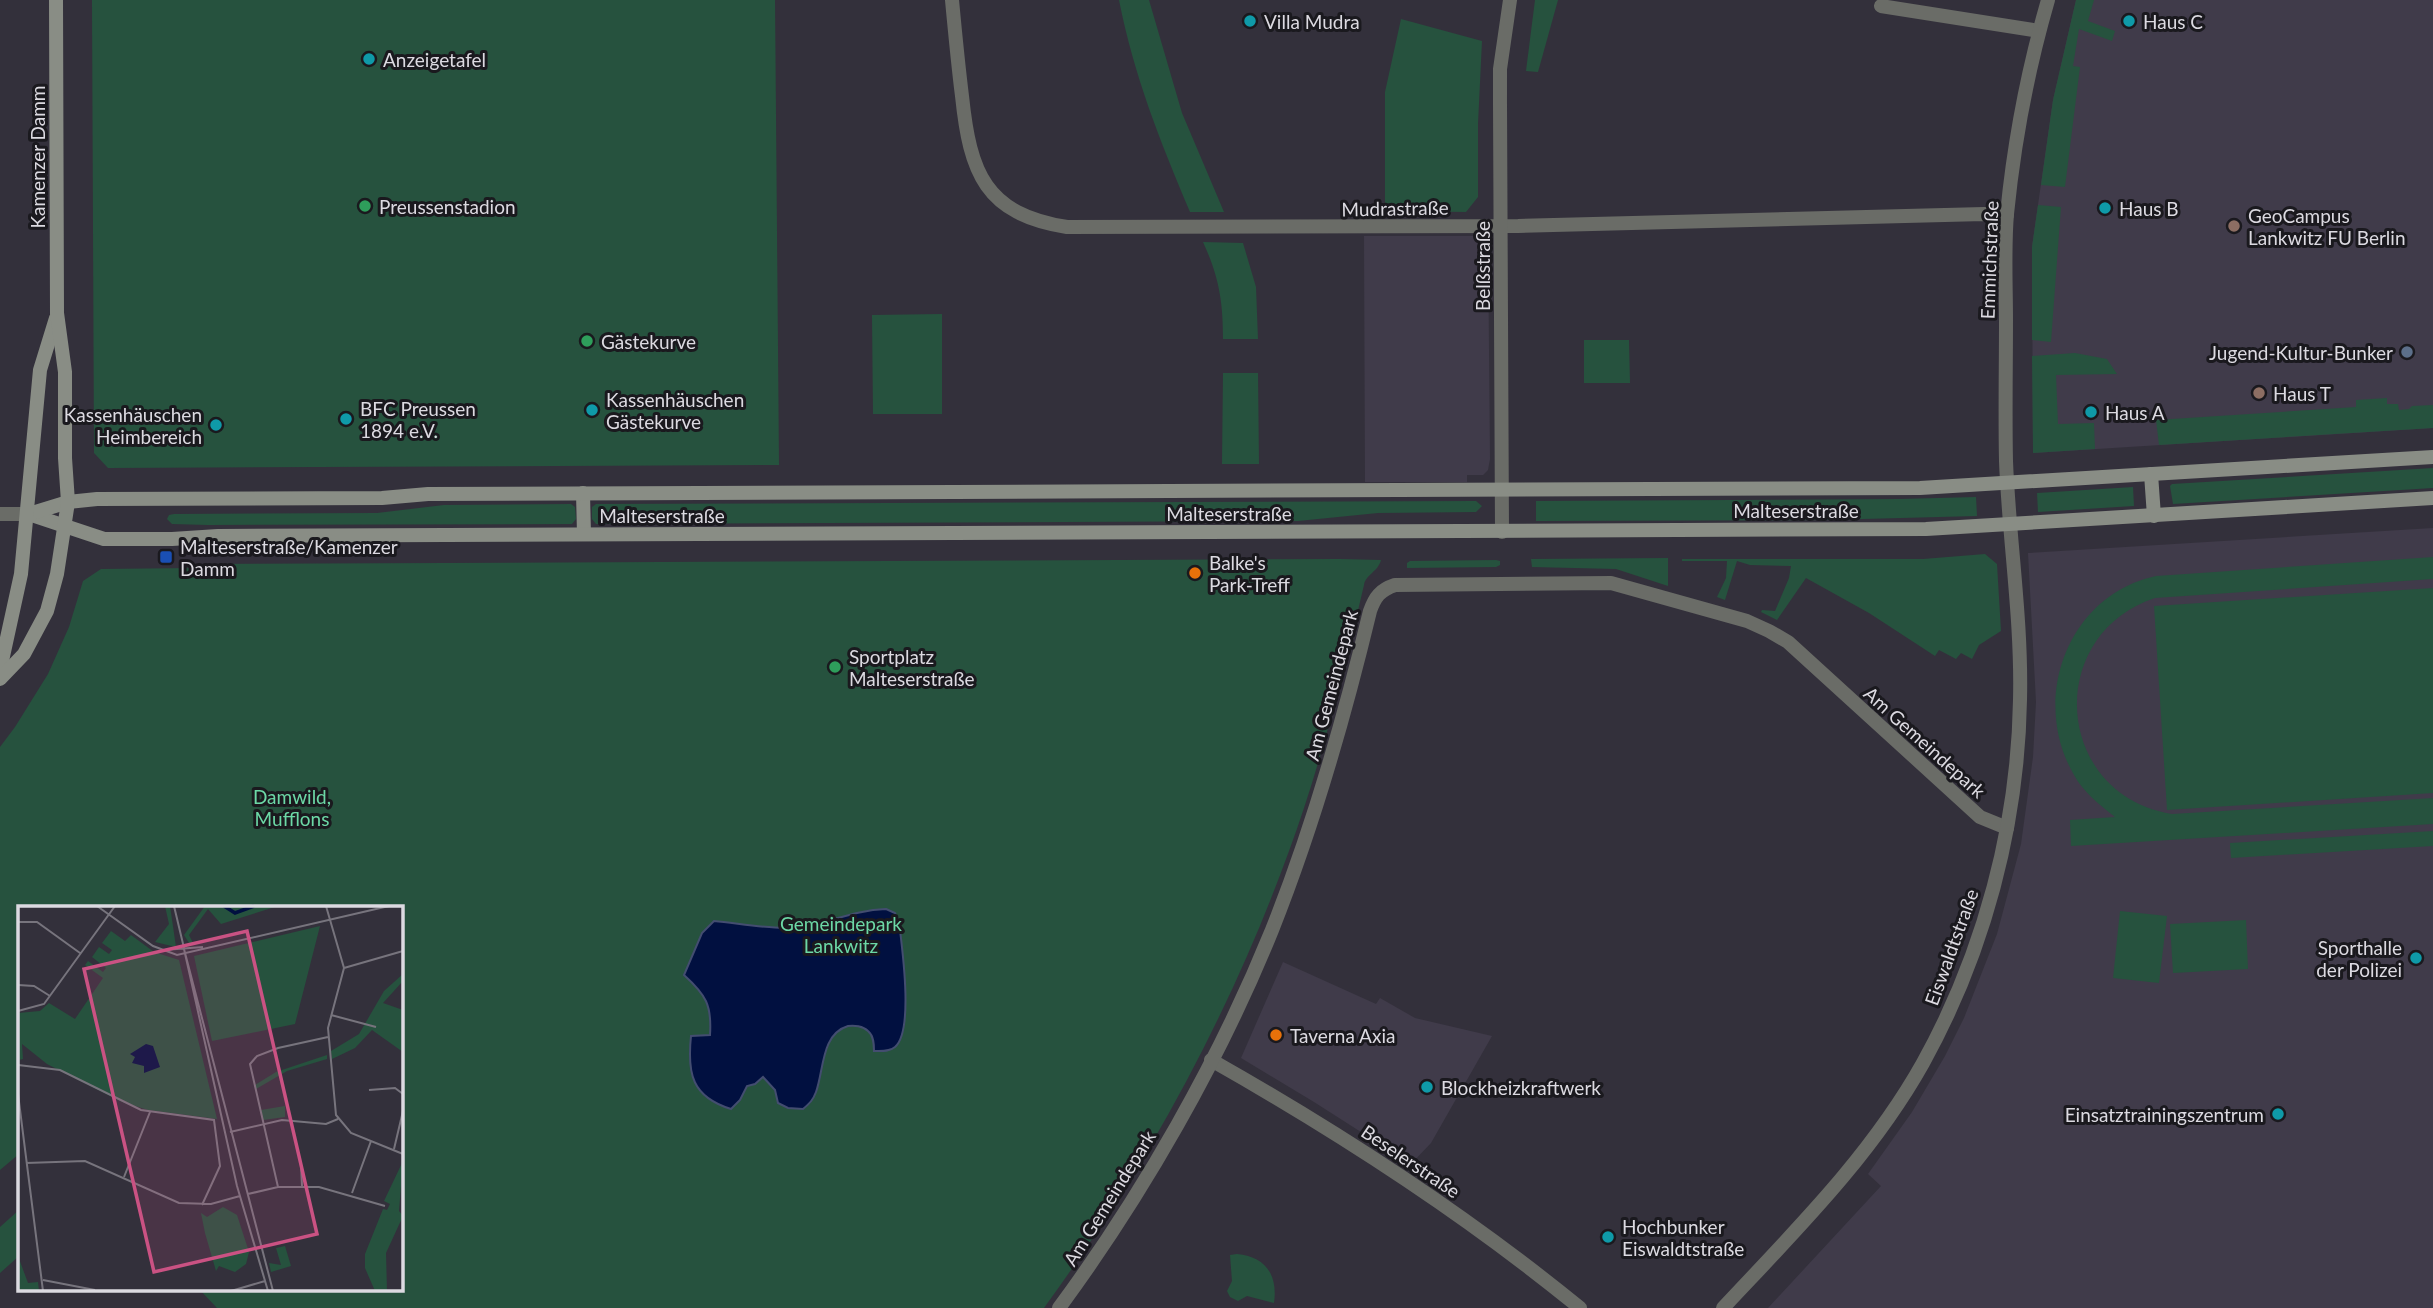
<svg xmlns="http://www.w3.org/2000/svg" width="2433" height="1308" viewBox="0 0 2433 1308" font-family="Lato,sans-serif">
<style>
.built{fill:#403b4a}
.green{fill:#26523e}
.water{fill:#011040;stroke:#434d70;stroke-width:2}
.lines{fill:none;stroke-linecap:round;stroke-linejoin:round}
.minor{stroke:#6a6c67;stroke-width:14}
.secondary{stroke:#898d85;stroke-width:14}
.culture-dot{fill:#0f9aa8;stroke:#1a191e;stroke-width:2.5}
.leisure-dot{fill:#2e9e5b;stroke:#1a191e;stroke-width:2.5}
.education-dot{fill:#8d6e63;stroke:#1a191e;stroke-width:2.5}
.service-dot{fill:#5c6f8a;stroke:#1a191e;stroke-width:2.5}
.transit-dot{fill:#1a4fb4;stroke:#1a191e;stroke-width:2.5}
.food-dot{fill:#e8710a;stroke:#1a191e;stroke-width:2.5}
.labels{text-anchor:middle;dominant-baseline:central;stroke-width:6;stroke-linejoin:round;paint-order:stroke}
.poi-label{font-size:19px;fill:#dcdae1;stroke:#1a191e;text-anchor:start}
.street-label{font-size:19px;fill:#dcdae1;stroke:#1a191e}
.park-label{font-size:19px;fill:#6cd8a6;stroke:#1a191e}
.inset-river{fill:none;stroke:#011040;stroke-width:3.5}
.inset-road{fill:none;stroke:#77747d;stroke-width:2}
.view{fill:#ca5283;fill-opacity:0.15;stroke:#ca5283;stroke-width:3.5}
.inset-edge{fill:none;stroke:#dcdae1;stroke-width:3.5}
</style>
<rect width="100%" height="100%" fill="#33303b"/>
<g class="built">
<polygon points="2076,0 2433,0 2433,428 2033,453 2032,247 2053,100"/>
<polygon points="1364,236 1482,236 1488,238 1490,459 1488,470 1483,475 1467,475 1467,482 1365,482"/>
<polygon points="2433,528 2433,1308 1768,1308 1881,1186 1868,1174 1912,1112 1945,1056 1964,1018 1997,934 2021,844 2033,757 2036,702 2028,553"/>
<polygon points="1283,962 1376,1004 1380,998 1415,1018 1492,1036 1431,1143 1411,1164 1314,1102 1241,1058"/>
</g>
<g class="green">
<polygon points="92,0 775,0 779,465 108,468 94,453"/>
<path d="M1119,0H1149L1182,113L1224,212H1190C1160,141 1134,76 1119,0Z"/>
<polygon points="1535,0 1558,0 1538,72 1526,71"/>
<polygon points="2076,0 2094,0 2088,21 2115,31 2112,41 2079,29 2073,66 2080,67 2065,187 2041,185 2053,100"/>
<polygon points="1401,19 1482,41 1478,124 1478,197 1466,212 1385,211 1385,92"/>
<polygon points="2038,205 2061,207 2051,342 2032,340 2032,247"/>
<path d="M1203,242L1243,243L1256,287L1258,339H1223C1223,301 1219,277 1203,242Z"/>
<polygon points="942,314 942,414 873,414 872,315"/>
<polygon points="1584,340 1629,340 1630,383 1584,383"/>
<polygon points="2075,353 2107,359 2117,374 2056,375 2058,424 2094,423 2095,449 2033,453 2032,356"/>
<polygon points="1223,373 1258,373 1259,464 1222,464"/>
<polygon points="2387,398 2387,404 2398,404 2399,410 2409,409 2412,406 2433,405 2433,428 2159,445 2156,420 2356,407 2356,400"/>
<polygon points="2433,468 2433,488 2173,504 2170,486 2172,484"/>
<polygon points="2133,487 2134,506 2038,512 2037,493"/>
<polygon points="1976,497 1977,516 1825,520 1536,521 1536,501 1900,499"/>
<polygon points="1476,501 1482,506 1476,512 1378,513 1298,521 596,524 592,519 592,507 596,504"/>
<polygon points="571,504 575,507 576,519 572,524 208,525 172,524 167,519 169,515 174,514 377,513 444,505"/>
<polygon points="1985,554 1997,564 2001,631 1979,645 1972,659 1961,653 1956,659 1939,650 1935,656 1869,613 1806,578 1777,620 1761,612 1762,610 1775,611 1789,578 1791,566 1750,565 1737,561 1725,600 1717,597 1726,578 1727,561 1682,561 1682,559 1923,559"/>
<path d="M2433,557V579L2155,598C2043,635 2054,795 2172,814L2433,798V824L2071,846L2070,820L2115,817C2100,805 2083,792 2074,775C2030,700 2067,595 2156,576Z"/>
<polygon points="1668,558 1668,586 1616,569 1532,567 1531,559"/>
<path d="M1340,559L1381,560C1378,572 1366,574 1364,585C1343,674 1321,764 1289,851C1230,1014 1146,1168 1044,1308H217L199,1289H401V907H19V1154L0,1170V747L15,727L48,674L69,627L83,581L101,569L192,568L196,564Z"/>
<polygon points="1496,560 1500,561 1500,565 1496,567 1407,568 1407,563 1410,561"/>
<polygon points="2433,588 2433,793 2167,810 2154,606"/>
<polygon points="2433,831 2433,846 2231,858 2230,843"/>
<polygon points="2120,911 2167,916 2159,983 2113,978"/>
<polygon points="2246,920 2248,969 2173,973 2170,924"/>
<polygon points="19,1210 19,1256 0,1273 0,1227"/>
<path d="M1237,1254C1266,1257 1278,1275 1274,1303L1247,1296L1238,1301L1230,1297L1227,1291L1232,1281L1230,1255Z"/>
</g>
<path class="water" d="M886,909L895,913L899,922C902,947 914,1031 895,1047C889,1052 881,1051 874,1051C874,1045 874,1036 868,1031C863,1026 854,1025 848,1026C821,1034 824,1070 816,1092C813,1100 810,1103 803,1109L788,1108L778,1103L775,1090L763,1077L755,1084L747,1086L740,1100L731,1109C692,1097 687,1074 691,1036L710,1035C712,1005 706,995 684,975L702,933L714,921C746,924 780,932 812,925C838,919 858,910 886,909Z"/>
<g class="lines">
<g class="minor">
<path d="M952,0C955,32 958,64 962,96C970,173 985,214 1067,227L1518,226L1984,214L2007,215"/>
<polyline points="1881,6 2039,31"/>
<polyline points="0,514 29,514"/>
<polyline points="1502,532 1500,104 1500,69 1510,0"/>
<path d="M1211,1060C1340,1133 1465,1214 1580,1308"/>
<path d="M1059,1308C1143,1194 1219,1061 1272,930C1313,827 1344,719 1370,611C1375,597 1380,590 1395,585L1611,583L1747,621L1769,631L1788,642L1980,817L2007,828"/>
<path d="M1723,1308C1795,1231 1871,1156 1923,1063C1984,953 2018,825 2020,700C2022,620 2009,540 2006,461C2005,414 2006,367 2006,320C2006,285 2004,249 2007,214C2014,143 2028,69 2048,0"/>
</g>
<g class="secondary">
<polyline points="2151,474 2154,516"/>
<polyline points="583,493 584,534"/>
<polyline points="29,514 104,539 172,539 218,536 1926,529 2433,498"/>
<polyline points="29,514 68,502 97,499 382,498 428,494 1920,488 2433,457"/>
<polyline points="0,670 21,574 40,370 56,318"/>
<polyline points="0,679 24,654 47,611 57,574 68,502 65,458 65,372 57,313 56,0"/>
</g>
</g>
<g class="culture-dot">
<circle cx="1250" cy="21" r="7"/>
<circle cx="2129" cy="21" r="7"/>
<circle cx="369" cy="59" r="7"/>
<circle cx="2105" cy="208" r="7"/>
<circle cx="592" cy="410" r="7"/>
<circle cx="2091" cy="412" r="7"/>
<circle cx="346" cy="419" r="7"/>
<circle cx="216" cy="425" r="7"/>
<circle cx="2416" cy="958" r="7"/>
<circle cx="1427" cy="1087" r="7"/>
<circle cx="2278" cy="1114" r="7"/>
<circle cx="1608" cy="1237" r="7"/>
</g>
<g class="leisure-dot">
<circle cx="365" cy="206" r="7"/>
<circle cx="587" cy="341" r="7"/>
<circle cx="835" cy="667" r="7"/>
</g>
<g class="education-dot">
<circle cx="2234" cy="226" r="7"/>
<circle cx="2259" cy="393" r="7"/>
</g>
<circle class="service-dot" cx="2407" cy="352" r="7"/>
<rect class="transit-dot" x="159" y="550" width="14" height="14" rx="3.5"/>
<g class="food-dot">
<circle cx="1195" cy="573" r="7"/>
<circle cx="1276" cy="1035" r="7"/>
</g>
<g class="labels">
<g class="poi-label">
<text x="1264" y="21">Villa Mudra</text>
<text x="2143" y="21">Haus C</text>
<text x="383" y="59">Anzeigetafel</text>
<text x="379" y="206">Preussenstadion</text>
<text x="2119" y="208">Haus B</text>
<text x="2248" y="215">GeoCampus<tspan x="2248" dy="22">Lankwitz FU Berlin</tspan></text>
<text x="601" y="341">Gästekurve</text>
<text x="2393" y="352" text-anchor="end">Jugend-Kultur-Bunker</text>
<text x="2273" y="393">Haus T</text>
<text x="606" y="399">Kassenhäuschen<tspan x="606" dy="22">Gästekurve</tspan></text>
<text x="360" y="408">BFC Preussen<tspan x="360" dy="22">1894 e.V.</tspan></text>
<text x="2105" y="412">Haus A</text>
<text x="202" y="414" text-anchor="end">Kassenhäuschen<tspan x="202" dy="22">Heimbereich</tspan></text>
<text x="180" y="546">Malteserstraße/Kamenzer<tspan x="180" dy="22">Damm</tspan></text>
<text x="1209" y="562">Balke's<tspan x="1209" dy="22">Park-Treff</tspan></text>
<text x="849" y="656">Sportplatz<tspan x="849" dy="22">Malteserstraße</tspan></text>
<text x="2402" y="947" text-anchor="end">Sporthalle<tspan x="2402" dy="22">der Polizei</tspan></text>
<text x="1290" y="1035">Taverna Axia</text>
<text x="1441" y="1087">Blockheizkraftwerk</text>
<text x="2264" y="1114" text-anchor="end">Einsatztrainingszentrum</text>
<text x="1622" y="1226">Hochbunker<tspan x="1622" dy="22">Eiswaldtstraße</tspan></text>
</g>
<g class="street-label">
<text transform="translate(37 157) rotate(-90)">Kamenzer Damm</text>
<text transform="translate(1395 208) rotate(-1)">Mudrastraße</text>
<text transform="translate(1989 260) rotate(-88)">Emmichstraße</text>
<text transform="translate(1482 266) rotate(-90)">Belßstraße</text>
<text x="1796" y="510">Malteserstraße</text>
<text x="1229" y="513">Malteserstraße</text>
<text x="662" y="515">Malteserstraße</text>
<text transform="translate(1331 685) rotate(-75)">Am Gemeindepark</text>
<text transform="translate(1925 742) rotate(42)">Am Gemeindepark</text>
<text transform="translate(1951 947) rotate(-70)">Eiswaldtstraße</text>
<text transform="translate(1411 1161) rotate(34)">Beselerstraße</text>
<text transform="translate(1109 1198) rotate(-58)">Am Gemeindepark</text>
</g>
<g class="park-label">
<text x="292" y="796">Damwild,<tspan x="292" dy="22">Mufflons</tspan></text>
<text x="841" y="923">Gemeindepark<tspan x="841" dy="22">Lankwitz</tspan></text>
</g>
</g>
<g transform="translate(18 906)">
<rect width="385" height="385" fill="#33303b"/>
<path d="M147,0H152L158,41L137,36L151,18ZM187,0H260L203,18L190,3L171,29L175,37H171L166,29ZM302,20L277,118L194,135L176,50ZM93,25L107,35L113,29L136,46L161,54L199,213L130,204L104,196L29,158L4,138L5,153L1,154L0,107L22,105L31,97L57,113L85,72L67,59L70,55L85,66L88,62L74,51L81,41L91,48L94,44L84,37ZM385,68V75L365,97L385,104V146L354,124L337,142L314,153L313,145L341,128L366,85ZM309,149V153L269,165L238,183L237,179L258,166ZM267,200V211L245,214L243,204ZM385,255L381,305L385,310L368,347L369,385H357L347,362V348L365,303L369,304L372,298L366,295ZM205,301L219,309L231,346L228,358L217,366L201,360L198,365L187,327L183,307L189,311ZM267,340L273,360L253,366L251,357L263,359L258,342ZM0,350L10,377L20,376L21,385H0Z" fill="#26523e"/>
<path d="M128,138L135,140L142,161L126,167V160L114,157L117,151L112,148Z" fill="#011040"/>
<path class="inset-river" d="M206,0L217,7L236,0"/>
<path class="inset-road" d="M79,0L135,40L159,49L371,0M156,0L166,42M308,0L326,62L310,122L318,209L333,227L385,248M0,16H19L62,47M166,43L255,385M166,43L219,280L250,385M146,44L185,41M326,62L385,45M0,79L16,80L32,90M0,105L26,98L97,0M313,109L358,121M0,159L42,164L123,204L196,214L202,260L184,299M351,184L377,182L385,188M0,188L25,385M212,226L264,214L308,218L320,213M376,243L385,205M8,257L67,255L161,297L193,298L222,290M283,259L284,280M106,271L132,206M260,281L232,158L239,150L260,142L310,131M334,287L353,235M230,288L260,281H301L367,300M25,374L77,384M213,385L247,375"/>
<path class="view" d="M229,25L299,328L136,366L66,63Z"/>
<rect width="385" height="385" class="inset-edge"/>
</g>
</svg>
